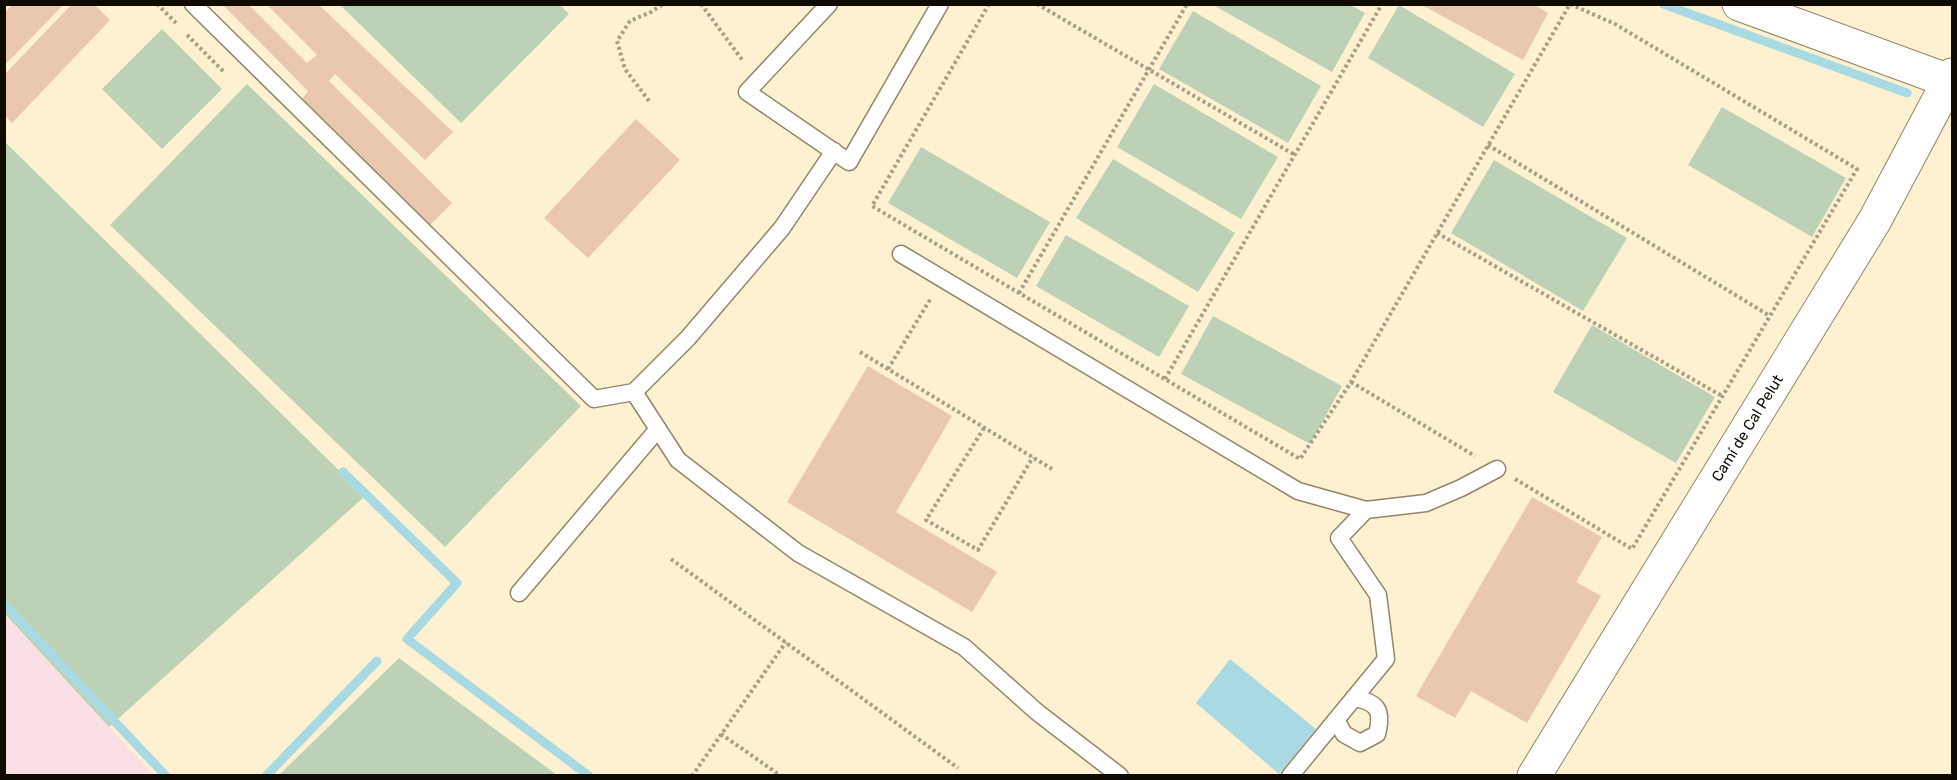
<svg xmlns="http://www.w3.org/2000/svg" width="1957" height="780" viewBox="0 0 1957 780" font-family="Rubik,sans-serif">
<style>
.commercial{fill:#fae0e5}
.green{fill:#bdd1b6}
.water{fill:#a9dae3}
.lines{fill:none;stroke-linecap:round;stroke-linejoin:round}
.stream{stroke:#a9dae3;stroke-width:9}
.building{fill:#eac7af}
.service-casing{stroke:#928669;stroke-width:19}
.minor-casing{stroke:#928669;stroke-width:35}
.path{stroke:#a89e87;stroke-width:4;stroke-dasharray:3 3;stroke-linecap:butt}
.service{stroke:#fff;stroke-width:16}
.minor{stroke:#fff;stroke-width:33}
.labels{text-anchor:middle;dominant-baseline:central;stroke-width:4.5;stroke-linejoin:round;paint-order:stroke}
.street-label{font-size:15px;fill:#0f0b03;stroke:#fff}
</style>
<rect width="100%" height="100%" fill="#fef1d1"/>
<polygon class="commercial" points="4,614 109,727 154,775 5,775"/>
<g class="green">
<polygon points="560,5 569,14 461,123 340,5"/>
<polygon points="1213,5 1350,5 1365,13 1332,72"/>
<polygon points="1399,5 1515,74 1483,127 1368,58"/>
<polygon points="1193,11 1321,86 1288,143 1159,69"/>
<polygon points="162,29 222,89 162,149 102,89"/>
<polygon points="247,84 581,406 445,547 110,225"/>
<polygon points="1154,84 1278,157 1241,219 1117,147"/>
<polygon points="1722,107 1846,178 1812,237 1688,165"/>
<polygon points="5,142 365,496 109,727 5,614"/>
<polygon points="921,147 1050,222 1017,278 888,203"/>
<polygon points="1113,159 1235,233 1198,292 1076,218"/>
<polygon points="1494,160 1627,238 1583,311 1451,233"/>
<polygon points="1066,235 1189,306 1159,357 1036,286"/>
<polygon points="1213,316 1342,386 1310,444 1181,374"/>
<polygon points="1592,325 1715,397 1676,463 1553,392"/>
<polygon points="399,658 557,775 279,775"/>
</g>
<polygon class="water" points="1230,659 1316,729 1279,774 1196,703"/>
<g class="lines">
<g class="stream">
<polyline points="1663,4 1907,93"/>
<polyline points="343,472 457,583 407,639 589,776"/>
<polyline points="4,604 166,776"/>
<polyline points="266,776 377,661"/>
</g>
</g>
<g class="building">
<polygon points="13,4 64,4 4,66 4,13"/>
<polygon points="72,4 94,4 110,20 12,123 4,115 4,75"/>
<polygon points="222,4 248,4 307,63 317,55 266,4 318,4 453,132 425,160 335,74 329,81 452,203 427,228 300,102 308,91"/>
<polygon points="1420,4 1533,4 1548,13 1523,60"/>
<polygon points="636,119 680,160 588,258 544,218"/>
<polygon points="868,366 952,416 896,512 997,572 972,612 787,502"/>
<polygon points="1532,497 1602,537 1576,582 1601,596 1527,723 1471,691 1455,718 1416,696"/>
</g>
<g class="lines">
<g class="service-casing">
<g id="service">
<polyline points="193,4 594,399 634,392 688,338 782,228 834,151"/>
<polyline points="829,4 747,92 849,162 940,4"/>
<polyline points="901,254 1298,491 1366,510 1426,503 1461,488 1497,469"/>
<polyline points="634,392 678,460 798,553 964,647 1037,712 1120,776"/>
<polyline points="519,593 658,429"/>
<path d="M1336,720L1344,734L1360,743L1377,734C1383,711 1378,702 1354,698"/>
<polyline points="1290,776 1386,659 1378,595 1339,538 1366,510"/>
</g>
</g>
<g class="minor-casing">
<g id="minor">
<polyline points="1739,4 1949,81"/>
<path id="s1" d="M1534,776L1875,220L1952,75"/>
</g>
</g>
<g class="path">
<polyline points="157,4 176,23"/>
<polyline points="701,4 743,61"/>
<polyline points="989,4 872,206 1300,459 1351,382 1570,4"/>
<polyline points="1037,4 1295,155"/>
<polyline points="187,35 225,73"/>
<polyline points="649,101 625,69 617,41 630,21 651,12 663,4"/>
<polyline points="1488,145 1770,316"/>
<polyline points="1437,233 1722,396"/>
<polyline points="1019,293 1187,4"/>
<polyline points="860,352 1052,469"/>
<polyline points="888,369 931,298"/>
<polyline points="1165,379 1382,4"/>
<polyline points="1351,382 1475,456"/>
<polyline points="984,428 926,520 978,550 1033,457"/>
<polyline points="1515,479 1632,549 1857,169 1615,24 1570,4"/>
<polyline points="671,559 958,768"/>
<polyline points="721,734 781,776"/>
<polyline points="692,776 786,642"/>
</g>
<use href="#service" class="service"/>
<use href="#minor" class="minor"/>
</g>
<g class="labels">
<g class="street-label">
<text stroke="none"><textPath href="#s1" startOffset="408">Camí de Cal Pelut</textPath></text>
</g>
</g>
<rect width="1957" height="780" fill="none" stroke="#0f0b03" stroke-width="12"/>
</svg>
